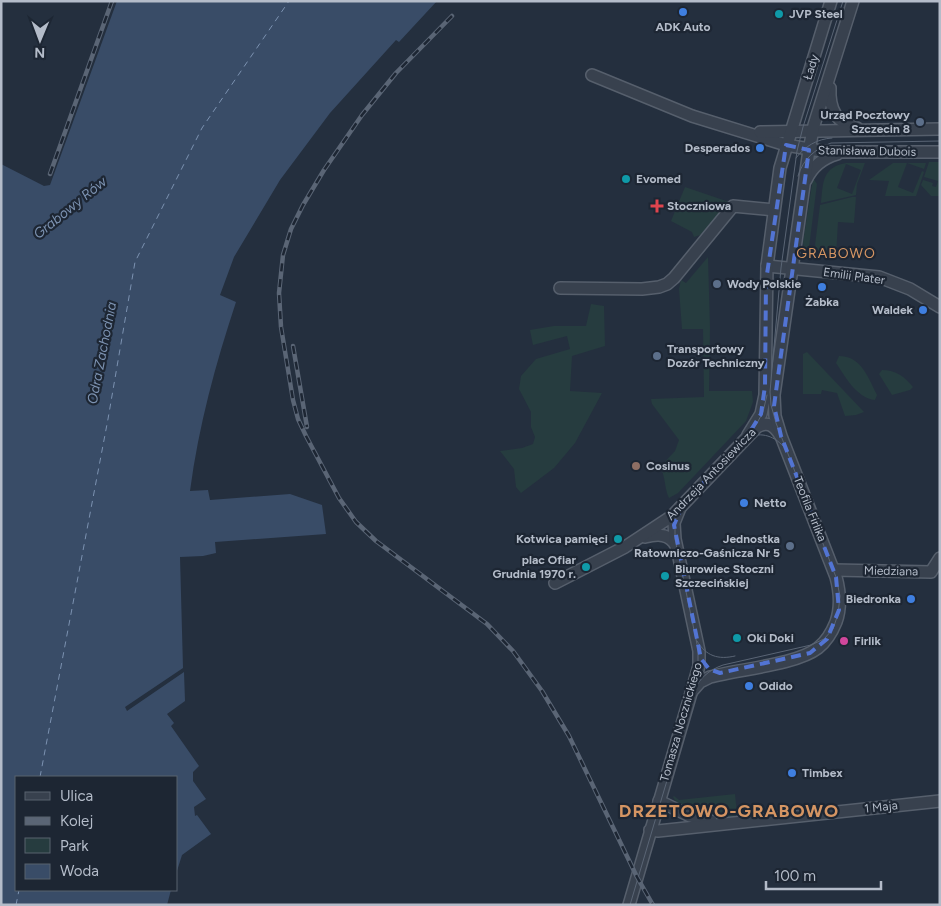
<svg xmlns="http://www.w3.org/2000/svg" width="941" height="906" viewBox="0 0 941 906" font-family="Figtree,sans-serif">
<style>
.green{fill:#263c3f;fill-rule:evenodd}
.water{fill:#394c67}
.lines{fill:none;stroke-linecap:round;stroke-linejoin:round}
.ferry{stroke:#7c92b1;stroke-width:1;stroke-dasharray:6 5;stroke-linecap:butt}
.minor-casing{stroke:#565f6c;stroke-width:14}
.minor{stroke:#38414e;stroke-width:11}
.tram{stroke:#5a6575;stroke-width:1}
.rail-casing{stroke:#5a6575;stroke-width:4.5}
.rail{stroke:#1d2633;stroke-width:2.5;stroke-dasharray:8;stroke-linecap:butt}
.marked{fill:none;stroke:#5274d3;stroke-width:4;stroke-dasharray:10 6;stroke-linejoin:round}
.shop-dot{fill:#3f7fe0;stroke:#1d2633;stroke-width:2}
.culture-dot{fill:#0f9aa8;stroke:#1d2633;stroke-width:2}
.service-dot{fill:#5c6f8a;stroke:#1d2633;stroke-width:2}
.health-dot{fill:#e0444e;stroke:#1d2633;stroke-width:2}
.education-dot{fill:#8d6e63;stroke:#1d2633;stroke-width:2}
.hotel-dot{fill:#d1479c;stroke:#1d2633;stroke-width:2}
.labels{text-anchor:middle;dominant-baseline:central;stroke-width:4.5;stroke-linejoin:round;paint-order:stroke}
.poi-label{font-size:12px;font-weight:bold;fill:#b4bcc9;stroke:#1d2633;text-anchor:start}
.street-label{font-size:12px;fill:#b4bcc9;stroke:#1d2633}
.water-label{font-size:14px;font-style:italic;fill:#7c92b1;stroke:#1d2633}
.neighbourhood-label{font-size:14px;letter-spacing:1px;fill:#d59563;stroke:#1d2633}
.district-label{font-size:18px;font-weight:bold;letter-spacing:1px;fill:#d59563;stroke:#1d2633}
</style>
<rect width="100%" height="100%" fill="#242f3e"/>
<g class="green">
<polygon points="929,162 940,162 940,196 931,196 921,185 923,180 933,183 932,186 936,187 938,181 924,177"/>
<path d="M846,163H865L857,184L856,195L821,203C823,183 822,167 846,163ZM846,164L861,170L852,194L837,188Z"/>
<polygon points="893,163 926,163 924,169 907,163 898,187 913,193 922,171 924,172 916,196 885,196 889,181 869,180"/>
<polygon points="813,178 817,184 809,248 804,248 803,242"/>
<polygon points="685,187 732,203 700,235 694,237 692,232 671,221"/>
<polygon points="852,197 856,197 854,223 838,222 836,257 819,254 815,245 820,205"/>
<path d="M708,257L710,328L709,391H752L753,402L746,421L678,493L669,498C664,488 666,477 660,467L675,451L679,440L652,404L651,399L704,397L703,329H682L679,289L681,280L686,283Z"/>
<polygon points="591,304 604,306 605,346 572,356 570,391 602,393 575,443 554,468 521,493 516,487 514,469 500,451 522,448 533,444 535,437 531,427 531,412 519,389 521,376 536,359 570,349 567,336 533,345 530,330 554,326 586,326"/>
<polygon points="807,352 864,412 856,415 845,416 837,393 822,390 821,394 803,394 803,354"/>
<path d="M839,356C861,356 868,377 877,395L875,400C857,398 846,378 836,363Z"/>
<path d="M882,370C896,370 905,377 913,387L910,390L892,395L879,374Z"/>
<path d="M735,794L737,813L734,817L714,818L713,814C699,815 680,810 673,797L674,796L679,800Z"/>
</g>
<path class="water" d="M117,1H437L399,42L396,40L330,113L280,180L234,257L220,295L236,302C215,366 199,424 190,491L208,490L210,500L290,494L322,505L326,534L215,542L216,553L203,556L180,557L183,668L125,707L127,711L184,672L185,701L167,714L174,723L171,726L199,766L193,772V781L206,799L194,807L195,816L197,815L211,834L182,855L176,874V777H16V890H171L167,905H1V164L44,186L50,185Z"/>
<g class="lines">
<g class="ferry">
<polyline points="40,777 108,419 135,262 202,128 289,1"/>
<polyline points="16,905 19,890"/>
</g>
<g class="minor-casing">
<g id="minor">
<polyline points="592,75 692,116 786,145 827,152 940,152"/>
<path d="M830,88C829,109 836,123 857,128"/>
<polyline points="760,132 940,129"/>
<path d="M806,180C812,167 823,158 837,154"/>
<polyline points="767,266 879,277 910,289 940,307"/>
<polyline points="560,288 642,289 659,287 667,284 674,278 733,206 774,210"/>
<polyline points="748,435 761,414 765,395 767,266 780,168 831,1"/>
<path d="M645,537C657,534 670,533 676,546"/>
<polyline points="834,570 931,572 940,558"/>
<path d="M555,583L625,547L672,516L757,427C767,421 774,425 780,435"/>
<path d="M692,691L700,682L710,677C739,669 796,665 818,648C827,641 832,632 836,622C841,608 840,592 836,577L781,436L775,416L774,395L809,150L814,125L853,1"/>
<polyline points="659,801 690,816 711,821"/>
<polyline points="650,830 658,831 940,801"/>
<polyline points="629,905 699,666 699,651 675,539 674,523 680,508"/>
</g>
</g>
<use href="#minor" class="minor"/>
<g class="tram">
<path d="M796,158C805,146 817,139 832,138"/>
<path d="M798,176C803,159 815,149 831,143L940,141"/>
<path d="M745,439C759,431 773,435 783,446"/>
<path d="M697,641C706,656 718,660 735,656"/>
<polyline points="691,686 698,664 698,649 675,539 675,520 683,504 756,425 763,412 767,395"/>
<path d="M630,905L693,693C699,678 709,670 723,665L811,645L824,639L833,629L838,614L840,596L836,577L776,423L771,405L770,392L781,268L797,151L803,127L843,1"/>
</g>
<g class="rail-casing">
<g id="rail">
<polyline points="452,16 396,73 362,115 324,170 303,205 291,229 283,255 279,293 281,327 293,400 298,419 306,436 339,498 356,522 376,541 487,624 513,651 542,691 569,736 637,877 653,905"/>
<polyline points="50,174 112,1"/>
<polyline points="293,346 307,427"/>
</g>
</g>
<use href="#rail" class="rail"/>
</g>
<path class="marked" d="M786,145L809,150L774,406L781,436L836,577L839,610L827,639L810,653L720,673L709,669L701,659L674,525L682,506L748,435L761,414L765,386L766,281Z"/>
<g class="shop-dot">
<circle cx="683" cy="12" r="5"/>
<circle cx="760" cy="148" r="5"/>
<circle cx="822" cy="287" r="5"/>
<circle cx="923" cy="310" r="5"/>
<circle cx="744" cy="503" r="5"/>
<circle cx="911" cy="599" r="5"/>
<circle cx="749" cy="686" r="5"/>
<circle cx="792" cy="773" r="5"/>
</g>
<g class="culture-dot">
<circle cx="779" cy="14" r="5"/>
<circle cx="626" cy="179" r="5"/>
<circle cx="618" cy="539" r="5"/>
<circle cx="586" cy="567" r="5"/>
<circle cx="665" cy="576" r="5"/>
<circle cx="737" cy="638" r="5"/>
</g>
<g class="service-dot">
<circle cx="920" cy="122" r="5"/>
<circle cx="717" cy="284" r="5"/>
<circle cx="657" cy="356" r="5"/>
<circle cx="790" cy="546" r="5"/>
</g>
<path class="health-dot" d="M654.5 198.5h5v5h5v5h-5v5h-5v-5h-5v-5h5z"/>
<circle class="education-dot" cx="636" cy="466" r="5"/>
<circle class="hotel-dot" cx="844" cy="641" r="5"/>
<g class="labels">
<g class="poi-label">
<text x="789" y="14">JVP Steel</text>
<text x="683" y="27" text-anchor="middle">ADK Auto</text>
<text x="910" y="115" text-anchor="end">Urząd Pocztowy<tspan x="910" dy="14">Szczecin 8</tspan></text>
<text x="750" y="148" text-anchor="end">Desperados</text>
<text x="636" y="179">Evomed</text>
<text x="667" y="206">Stoczniowa</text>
<text x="727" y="284">Wody Polskie</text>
<text x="822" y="302" text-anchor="middle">Żabka</text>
<text x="913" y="310" text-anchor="end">Waldek</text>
<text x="667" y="349">Transportowy<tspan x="667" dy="14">Dozór Techniczny</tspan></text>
<text x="646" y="466">Cosinus</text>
<text x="754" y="503">Netto</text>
<text x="608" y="539" text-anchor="end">Kotwica pamięci</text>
<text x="780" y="539" text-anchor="end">Jednostka<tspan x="780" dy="14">Ratowniczo-Gaśnicza Nr 5</tspan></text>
<text x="576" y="560" text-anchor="end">plac Ofiar<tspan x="576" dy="14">Grudnia 1970 r.</tspan></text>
<text x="675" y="569">Biurowiec Stoczni<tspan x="675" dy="14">Szczecińskiej</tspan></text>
<text x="901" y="599" text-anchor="end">Biedronka</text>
<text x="747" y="638">Oki Doki</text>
<text x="854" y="641">Firlik</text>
<text x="759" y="686">Odido</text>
<text x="802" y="773">Timbex</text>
</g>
<g class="street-label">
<text transform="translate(811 67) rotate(-73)">Łady</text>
<text transform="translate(867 151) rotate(1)">Stanisława Dubois</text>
<text transform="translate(854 276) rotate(8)">Emilii Plater</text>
<text transform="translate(711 474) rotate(-46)">Andrzeja Antosiewicza</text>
<text transform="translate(810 509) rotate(68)">Teofila Firlika</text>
<text transform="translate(891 571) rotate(1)">Miedziana</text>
<text transform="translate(681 722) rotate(-74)">Tomasza Nocznickiego</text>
<text transform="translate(881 807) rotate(-6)">1 Maja</text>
</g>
<g class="water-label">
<text transform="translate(70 208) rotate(-39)">Grabowy Rów</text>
<text transform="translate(102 353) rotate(-79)">Odra Zachodnia</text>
</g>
<g class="neighbourhood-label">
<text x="836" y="253">GRABOWO</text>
</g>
<g class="district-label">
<text x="729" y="811">DRZETOWO-GRABOWO</text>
</g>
</g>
<rect width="941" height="906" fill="none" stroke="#b4bcc9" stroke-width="5"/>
<rect x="15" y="776" width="162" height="115" fill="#1d2633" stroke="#59626f"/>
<rect x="25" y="792" width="25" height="8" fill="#38414e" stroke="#59626f"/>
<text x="60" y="801" font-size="15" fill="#b4bcc9">Ulica</text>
<rect x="25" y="817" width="25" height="8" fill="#5a6575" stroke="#59626f"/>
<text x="60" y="826" font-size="15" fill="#b4bcc9">Kolej</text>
<rect x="25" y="838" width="25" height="15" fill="#263c3f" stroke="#59626f"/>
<text x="60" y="851" font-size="15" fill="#b4bcc9">Park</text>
<rect x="25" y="864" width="25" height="15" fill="#394c67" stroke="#59626f"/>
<text x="60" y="876" font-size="15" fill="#b4bcc9">Woda</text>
<g transform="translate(40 40) rotate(181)" stroke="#1d2633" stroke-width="4" paint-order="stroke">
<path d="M0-4L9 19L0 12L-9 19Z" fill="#b4bcc9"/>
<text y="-8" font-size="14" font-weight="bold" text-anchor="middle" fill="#b4bcc9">N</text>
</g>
<path d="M766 881v8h115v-8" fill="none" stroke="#b4bcc9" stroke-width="2.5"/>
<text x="774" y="881" font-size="15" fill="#b4bcc9" stroke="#1d2633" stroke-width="4" paint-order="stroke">100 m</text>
</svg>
